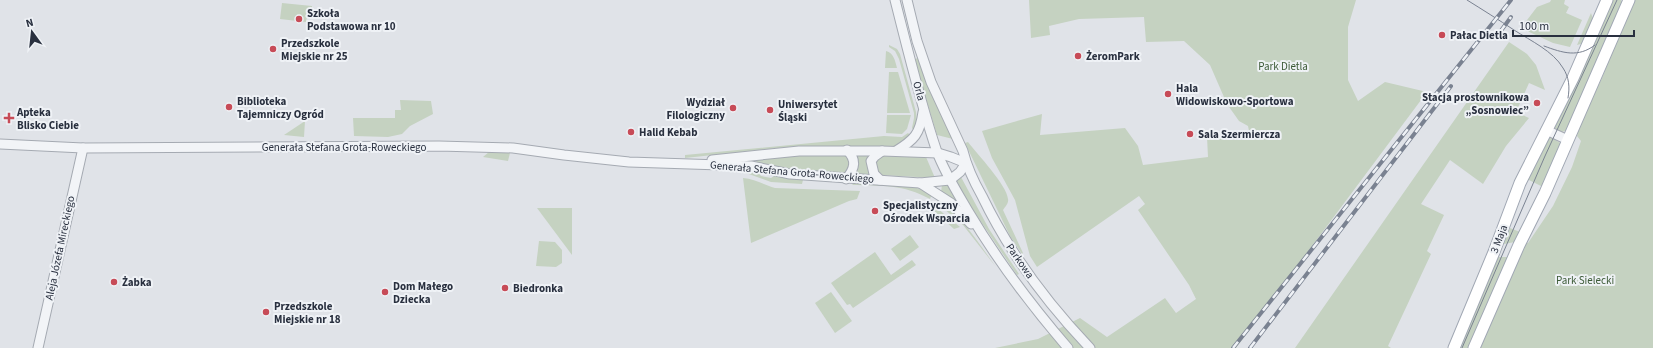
<svg xmlns="http://www.w3.org/2000/svg" width="1653" height="348" viewBox="0 0 1653 348" font-family="'Source Sans 3',sans-serif">
<style>
.green{fill:#c5d2c1}
.lines{fill:none;stroke-linecap:round;stroke-linejoin:round}
.minor-casing{stroke:#a5aab2;stroke-width:11}
.major-casing{stroke:#a0a7b3;stroke-width:13}
.minor{stroke:#f2f4f7;stroke-width:9}
.major{stroke:#fff;stroke-width:11}
.tram{stroke:#7a8291;stroke-width:1}
.rail-casing{stroke:#7a8291;stroke-width:4}
.rail{stroke:#eff2f6;stroke-width:2.5;stroke-dasharray:8;stroke-linecap:butt}
.poi-dot{fill:#c74b57;stroke:#eff2f6;stroke-width:1.5}
.labels{text-anchor:middle;dominant-baseline:central;stroke-width:4;stroke-linejoin:round;paint-order:stroke}
.poi-label{font-size:11px;font-weight:bold;fill:#29303f;stroke:#eff2f6;text-anchor:start}
.park-label{font-size:11px;fill:#3c5a37;stroke:#eff2f6}
.street-label{font-size:11px;fill:#29303f;stroke:#eff2f6}
</style>
<rect width="100%" height="100%" fill="#e0e3e8"/>
<g class="green">
<polygon points="1029,0 1356,0 1348,27 1348,80 1358,101 1385,82 1427,92 1236,348 995,348 1038,339 1080,318 1107,337 1165,298 1176,313 1196,299 1189,285 1138,210 1145,204 1139,196 1037,267 1030,256 1015,200 992,158 982,131 1042,114 1040,135 1125,128 1138,146 1143,165 1208,157 1207,137 1249,131 1248,126 1239,121 1227,104 1210,65 1184,41 1146,42 1144,17 1079,19 1049,26 1050,35 1031,38"/>
<polygon points="1551,0 1565,0 1564,4 1569,7 1566,13 1582,20 1570,47 1553,43 1521,28 1537,7 1550,2"/>
<path d="M1612,0H1621L1622,3L1568,130L1562,132L1553,127C1576,86 1595,43 1612,0Z"/>
<polygon points="1633,0 1653,0 1653,348 1480,348 1525,242 1528,243 1553,206 1572,167 1581,141 1577,136 1579,127 1602,78"/>
<polygon points="282,3 312,6 312,10 308,10 306,22 280,19"/>
<polygon points="1591,13 1593,19 1584,43 1577,45"/>
<polygon points="1509,42 1527,54 1536,65 1545,90 1529,83 1516,112 1529,118 1506,146 1483,184 1450,160 1421,204 1444,215 1427,251 1431,254 1388,346 1391,348 1295,348"/>
<polygon points="889,45 897,49 900,54 916,112 917,122 914,132 912,128 914,118 914,113 899,59 895,51 889,47"/>
<path d="M886,51C894,53 895,61 897,68H885Z"/>
<polygon points="918,58 924,76 953,139 937,135 917,69 915,59"/>
<polygon points="889,72 898,72 910,113 887,113"/>
<polygon points="400,100 431,101 433,114 410,126 402,134 388,137 354,136 353,118 395,118 395,110 401,110"/>
<polygon points="887,115 911,115 907,129 902,134 886,133"/>
<polygon points="305,121 304,137 284,135"/>
<polygon points="908,133 911,136 904,142 895,146 797,146 685,158 685,155 884,136 902,137"/>
<polygon points="1548,136 1562,144 1543,187 1527,179"/>
<path d="M968,142C977,154 1007,185 1008,199C1009,203 1005,207 1003,210L1023,253L1022,254L1010,236L965,143Z"/>
<polygon points="489,152 510,153 508,161 483,157"/>
<path d="M810,154L844,155L849,157L851,165L846,173C816,175 786,169 757,165L756,163L757,159Z"/>
<polygon points="855,155 871,155 867,165 870,175 853,174"/>
<path d="M882,156L926,157L935,178L881,175L879,174C876,165 874,162 882,156Z"/>
<polygon points="747,170 757,171 761,176 771,178 777,174 803,180 802,184 771,182 746,173"/>
<polygon points="961,177 989,229 1019,274 1017,275 971,207 956,181"/>
<path d="M743,178C755,179 764,185 775,188L860,191L857,199L849,201L751,243Z"/>
<path d="M854,183C880,184 909,182 932,194L930,199C903,184 882,186 852,185Z"/>
<polygon points="948,184 956,200 955,202 941,192 942,185"/>
<path d="M938,198C962,217 978,242 996,267L963,225L937,203Z"/>
<polygon points="932,204 960,227 954,229 933,210"/>
<polygon points="537,208 572,208 572,255"/>
<polygon points="1510,228 1520,232 1515,242 1504,244 1504,242"/>
<polygon points="910,235 919,247 900,261 891,249"/>
<polygon points="539,241 555,242 562,250 562,263 556,267 536,266"/>
<polygon points="875,252 891,275 912,260 916,265 853,308 850,304 847,305 831,283"/>
<polygon points="1498,257 1508,257 1470,348 1459,348"/>
<polygon points="831,292 852,321 835,333 815,303"/>
</g>
<g class="lines">
<g class="minor-casing">
<g id="minor">
<path d="M895,0C908,51 920,102 937,152C945,173 957,192 968,211C997,260 1031,305 1068,348"/>
<path d="M907,0L917,41L931,82L963,151C967,167 974,182 982,196C1009,252 1047,303 1090,348"/>
<polyline points="1546,130 1568,140"/>
<polyline points="0,144 83,148 439,146 513,148 564,155 629,162 751,166 790,174 920,183 950,180 960,172 966,163"/>
<path d="M896,151C914,140 920,134 923,112"/>
<polyline points="712,160 799,151 882,151 938,153 951,157 966,163"/>
<path d="M846,179C855,169 857,160 847,150"/>
<polyline points="880,180 874,174 871,161 875,156 882,151"/>
<polyline points="920,183 951,203 971,224"/>
<polyline points="38,348 83,148"/>
</g>
</g>
<g class="major-casing">
<g id="major">
<polyline points="1454,348 1494,252 1520,183 1573,78 1607,0"/>
<polyline points="1474,348 1519,245 1545,193 1629,0"/>
</g>
</g>
<use href="#minor" class="minor"/>
<use href="#major" class="major"/>
<g class="tram">
<path d="M1467,0C1483,10 1499,20 1514,30C1531,41 1553,51 1563,68C1569,77 1570,87 1568,98"/>
<path d="M1544,46C1563,53 1578,58 1595,45"/>
<polyline points="1462,348 1545,156 1617,0"/>
</g>
<g class="rail-casing">
<g id="rail">
<polyline points="1500,32 1511,17"/>
<polyline points="1233,348 1511,0"/>
<polyline points="1250,348 1451,86"/>
</g>
</g>
<use href="#rail" class="rail"/>
</g>
<g class="poi-dot">
<circle cx="299" cy="19" r="4"/>
<circle cx="1442" cy="35" r="4"/>
<circle cx="273" cy="49" r="4"/>
<circle cx="1078" cy="56" r="4"/>
<circle cx="1168" cy="94" r="4"/>
<circle cx="1537" cy="103" r="4"/>
<circle cx="229" cy="107" r="4"/>
<circle cx="733" cy="108" r="4"/>
<circle cx="770" cy="110" r="4"/>
<path d="M7 112h4v4h4v4h-4v4h-4v-4h-4v-4h4z"/>
<circle cx="631" cy="132" r="4"/>
<circle cx="1190" cy="134" r="4"/>
<circle cx="875" cy="211" r="4"/>
<circle cx="114" cy="282" r="4"/>
<circle cx="505" cy="288" r="4"/>
<circle cx="385" cy="292" r="4"/>
<circle cx="266" cy="312" r="4"/>
</g>
<g class="labels">
<g class="poi-label">
<text x="307" y="13">Szkoła<tspan x="307" dy="13">Podstawowa nr 10</tspan></text>
<text x="1450" y="35">Pałac Dietla</text>
<text x="281" y="43">Przedszkole<tspan x="281" dy="13">Miejskie nr 25</tspan></text>
<text x="1086" y="56">ŻeromPark</text>
<text x="1176" y="88">Hala<tspan x="1176" dy="13">Widowiskowo-Sportowa</tspan></text>
<text x="1529" y="97" text-anchor="end">Stacja prostownikowa<tspan x="1529" dy="13">„Sosnowiec”</tspan></text>
<text x="237" y="101">Biblioteka<tspan x="237" dy="13">Tajemniczy Ogród</tspan></text>
<text x="725" y="102" text-anchor="end">Wydział<tspan x="725" dy="13">Filologiczny</tspan></text>
<text x="778" y="104">Uniwersytet<tspan x="778" dy="13">Śląski</tspan></text>
<text x="17" y="112">Apteka<tspan x="17" dy="13">Blisko Ciebie</tspan></text>
<text x="639" y="132">Halid Kebab</text>
<text x="1198" y="134">Sala Szermiercza</text>
<text x="883" y="205">Specjalistyczny<tspan x="883" dy="13">Ośrodek Wsparcia</tspan></text>
<text x="122" y="282">Żabka</text>
<text x="393" y="286">Dom Małego<tspan x="393" dy="13">Dziecka</tspan></text>
<text x="513" y="288">Biedronka</text>
<text x="274" y="306">Przedszkole<tspan x="274" dy="13">Miejskie nr 18</tspan></text>
</g>
<g class="park-label">
<text x="1283" y="66">Park Dietla</text>
<text x="1585" y="280">Park Sielecki</text>
</g>
<g class="street-label">
<text transform="translate(919 91) rotate(75)">Orla</text>
<text x="344" y="147">Generała Stefana Grota-Roweckiego</text>
<text transform="translate(792 172) rotate(5)">Generała Stefana Grota-Roweckiego</text>
<text transform="translate(1499 239) rotate(-69)">3 Maja</text>
<text transform="translate(60 248) rotate(-78)">Aleja Józefa Mireckiego</text>
<text transform="translate(1020 261) rotate(55)">Parkowa</text>
</g>
</g>
<g transform="translate(32 32) rotate(345)" stroke="#eff2f6" stroke-width="3" paint-order="stroke">
<path d="M0-3L7 15L0 10L-7 15Z" fill="#29303f"/>
<text y="-6" font-size="11" font-weight="bold" text-anchor="middle" fill="#29303f">N</text>
</g>
<path d="M1513 30v6h121v-6" fill="none" stroke="#29303f" stroke-width="2"/>
<text x="1519" y="30" font-size="12" fill="#29303f" stroke="#eff2f6" stroke-width="3" paint-order="stroke">100 m</text>
</svg>
